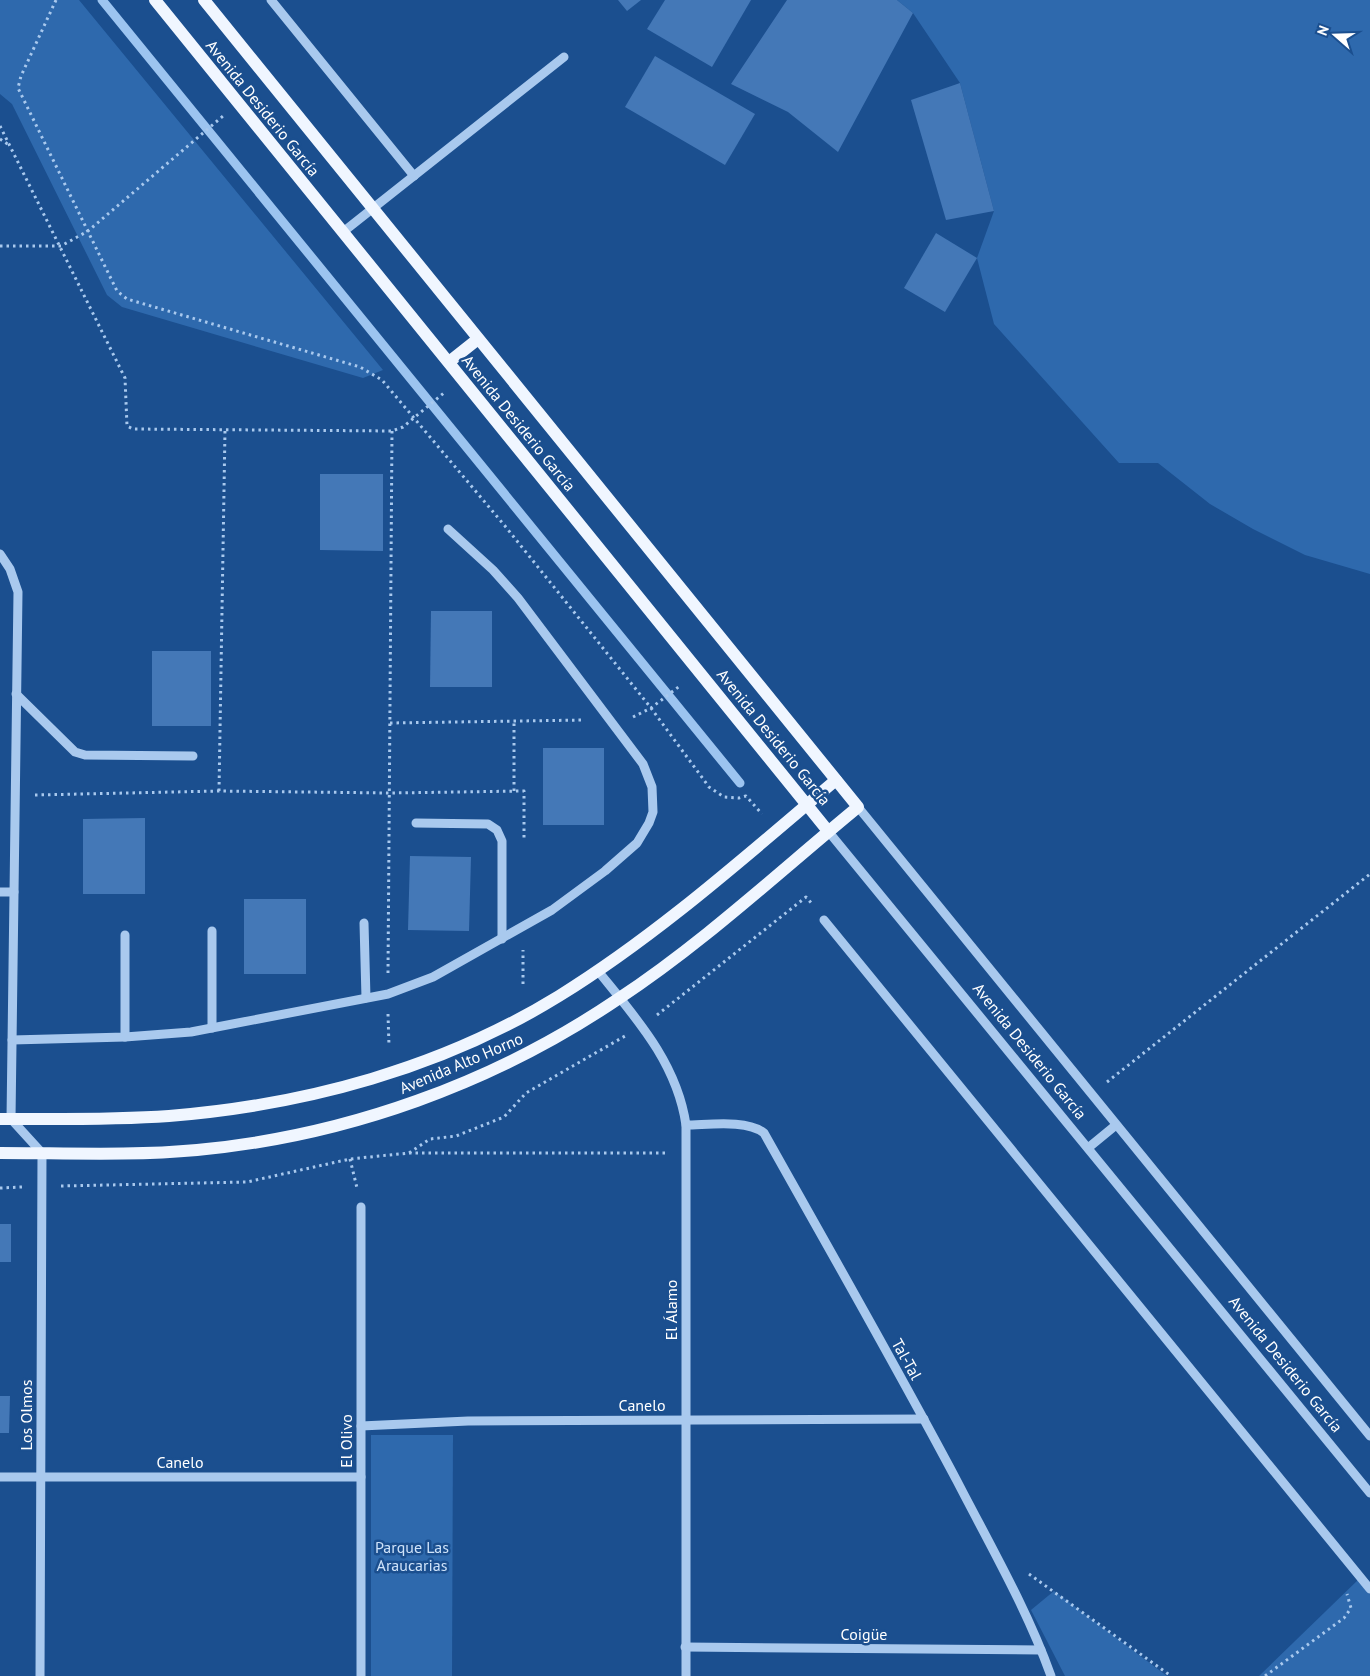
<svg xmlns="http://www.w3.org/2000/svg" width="1370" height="1676" viewBox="0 0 1370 1676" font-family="'PT Sans',sans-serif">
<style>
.green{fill:#2e69ad}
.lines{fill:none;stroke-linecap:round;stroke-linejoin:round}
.stream{stroke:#9cc4f0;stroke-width:9}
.building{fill:#4478b7}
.path{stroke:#a9c9ee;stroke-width:3;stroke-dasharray:2.5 4;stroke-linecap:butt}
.minor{stroke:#a9c9ee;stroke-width:9}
.major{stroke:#f0f6ff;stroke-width:12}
.labels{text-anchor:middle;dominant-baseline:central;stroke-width:5;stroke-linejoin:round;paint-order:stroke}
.street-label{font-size:16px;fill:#fff;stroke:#1b4f8f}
.park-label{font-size:16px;fill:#cfe3fa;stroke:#1b4f8f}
</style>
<rect width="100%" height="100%" fill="#1b4f8f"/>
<g class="green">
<polygon points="0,0 79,0 383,370 363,378 122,307 107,295 12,104 0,94"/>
<polygon points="897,0 1370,0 1370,574 1305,555 1253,529 1210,504 1158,463 1119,463 994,324 977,258 994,211 960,83 913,13"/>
<polygon points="371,1435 453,1435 452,1676 371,1676"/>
<polygon points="1359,1579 1370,1594 1370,1676 1259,1676"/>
<polygon points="1054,1591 1167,1676 1065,1676 1031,1610"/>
</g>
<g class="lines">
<polyline class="stream" points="102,0 740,783"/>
</g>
<g class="building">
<polygon points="618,0 641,0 627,11"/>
<polygon points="665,0 751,0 712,67 647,29"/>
<polygon points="787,0 897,0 913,13 838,152 788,112 731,84"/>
<polygon points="655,56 755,114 725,165 625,107"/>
<polygon points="960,83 994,211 946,220 911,100"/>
<polygon points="936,233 977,258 945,312 904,288"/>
<polygon points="320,474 383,474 383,551 320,550"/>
<polygon points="431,611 492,611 492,687 430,687"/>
<rect x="152" y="651" width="59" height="75"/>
<rect x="543" y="748" width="61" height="77"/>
<polygon points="145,818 145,894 83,894 83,819"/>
<polygon points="410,856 471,857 469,931 408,930"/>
<rect x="244" y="899" width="62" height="75"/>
<rect x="0" y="1224" width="11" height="38"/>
<polygon points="0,1396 10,1396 9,1433 0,1433"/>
</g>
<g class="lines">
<g class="path">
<polyline points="56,0 21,76 18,88 117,291 127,299 360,367 382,380 505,526 651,708 709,787 724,797 739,798 746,796 762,814"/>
<polyline points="0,126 125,378 127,426 133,429 392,431 403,427 445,392"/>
<polyline points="0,139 9,145"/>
<polyline points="0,246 61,246 88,231 223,116"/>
<polyline points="633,717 651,708 681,685"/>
<polyline points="390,723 584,720"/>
<polyline points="219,791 225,430"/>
<polyline points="514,791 514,721"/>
<polyline points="35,795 219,791 390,793 524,791 524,839"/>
<polyline points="388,973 392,431"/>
<polyline points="523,984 523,950"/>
<polyline points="388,1014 389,1046"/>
<polyline points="657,1015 806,897 813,905"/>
<polyline points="1107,1082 1370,874"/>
<polyline points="409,1153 668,1153"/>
<polyline points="350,1159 357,1188"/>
<polyline points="61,1186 247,1182 350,1159 409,1153 430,1139 456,1136 504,1117 526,1093 625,1036"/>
<polyline points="0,1188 22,1187"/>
<polyline points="1029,1574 1171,1676"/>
<polyline points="1265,1676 1344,1618 1351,1608 1347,1594"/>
</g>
<g class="minor">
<polyline points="271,0 414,176"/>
<polyline points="343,232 564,57"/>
<polyline points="0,554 10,569 18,592 11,1119 42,1153 40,1676"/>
<polyline points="16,694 75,752 85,755 193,756"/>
<polyline points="858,807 1370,1436"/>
<polyline points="416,823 488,824 497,830 502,841 502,939"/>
<polyline points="828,831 1370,1493"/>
<polyline points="0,892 14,892"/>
<polyline points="824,920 1370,1589"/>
<polyline points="364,923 366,998"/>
<polyline points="212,931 212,1028"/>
<path d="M598,971C636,1018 677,1063 686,1125V1676"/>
<polyline points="125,1037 125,935"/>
<polyline points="12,1040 125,1037 191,1032 388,994 433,977 552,910 605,871 637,843 649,823 653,812 652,787 643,764 518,598 493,570 448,529"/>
<path d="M686,1125C707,1125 747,1119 764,1133C829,1249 895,1364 957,1481C990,1545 1027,1609 1051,1676"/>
<polyline points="1088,1148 1116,1125"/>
<polyline points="361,1426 468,1421 924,1419"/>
<polyline points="0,1477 361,1477"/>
<polyline points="685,1647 1041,1650"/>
<polyline points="361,1676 361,1207"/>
</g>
<g class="major">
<polyline points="155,0 828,831"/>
<polyline points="449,362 478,339"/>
<path d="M0,1119C56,1119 113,1120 169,1116C306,1105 442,1068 559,996C659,934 747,855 836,780"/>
<path d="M0,1153C65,1153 132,1156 197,1150C347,1136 494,1083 618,999C703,943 779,872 858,807L204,0"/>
</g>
</g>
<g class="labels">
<g class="street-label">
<text transform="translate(263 108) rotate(51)">Avenida Desiderio García</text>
<text transform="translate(519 423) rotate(51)">Avenida Desiderio García</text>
<text transform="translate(774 737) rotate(51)">Avenida Desiderio García</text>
<text transform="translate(1030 1051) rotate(51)">Avenida Desiderio García</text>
<text transform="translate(461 1063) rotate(-23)">Avenida Alto Horno</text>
<text transform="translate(671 1310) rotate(-90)">El Álamo</text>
<text transform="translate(907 1359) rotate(61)">Tal-Tal</text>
<text transform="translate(1286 1364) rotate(51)">Avenida Desiderio García</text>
<text x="642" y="1405">Canelo</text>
<text transform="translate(26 1415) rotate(-90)">Los Olmos</text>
<text transform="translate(346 1441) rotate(-90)">El Olivo</text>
<text x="180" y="1462">Canelo</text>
<text x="864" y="1634">Coigüe</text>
</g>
<g class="park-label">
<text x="412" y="1547">Parque Las<tspan x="412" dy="18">Araucarias</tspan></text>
</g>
</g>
<g transform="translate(1335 35) rotate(290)" stroke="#1b4f8f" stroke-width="4" paint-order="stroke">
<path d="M0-4L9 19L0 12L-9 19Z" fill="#ffffff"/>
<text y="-8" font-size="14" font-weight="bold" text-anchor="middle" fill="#ffffff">N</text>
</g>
</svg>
